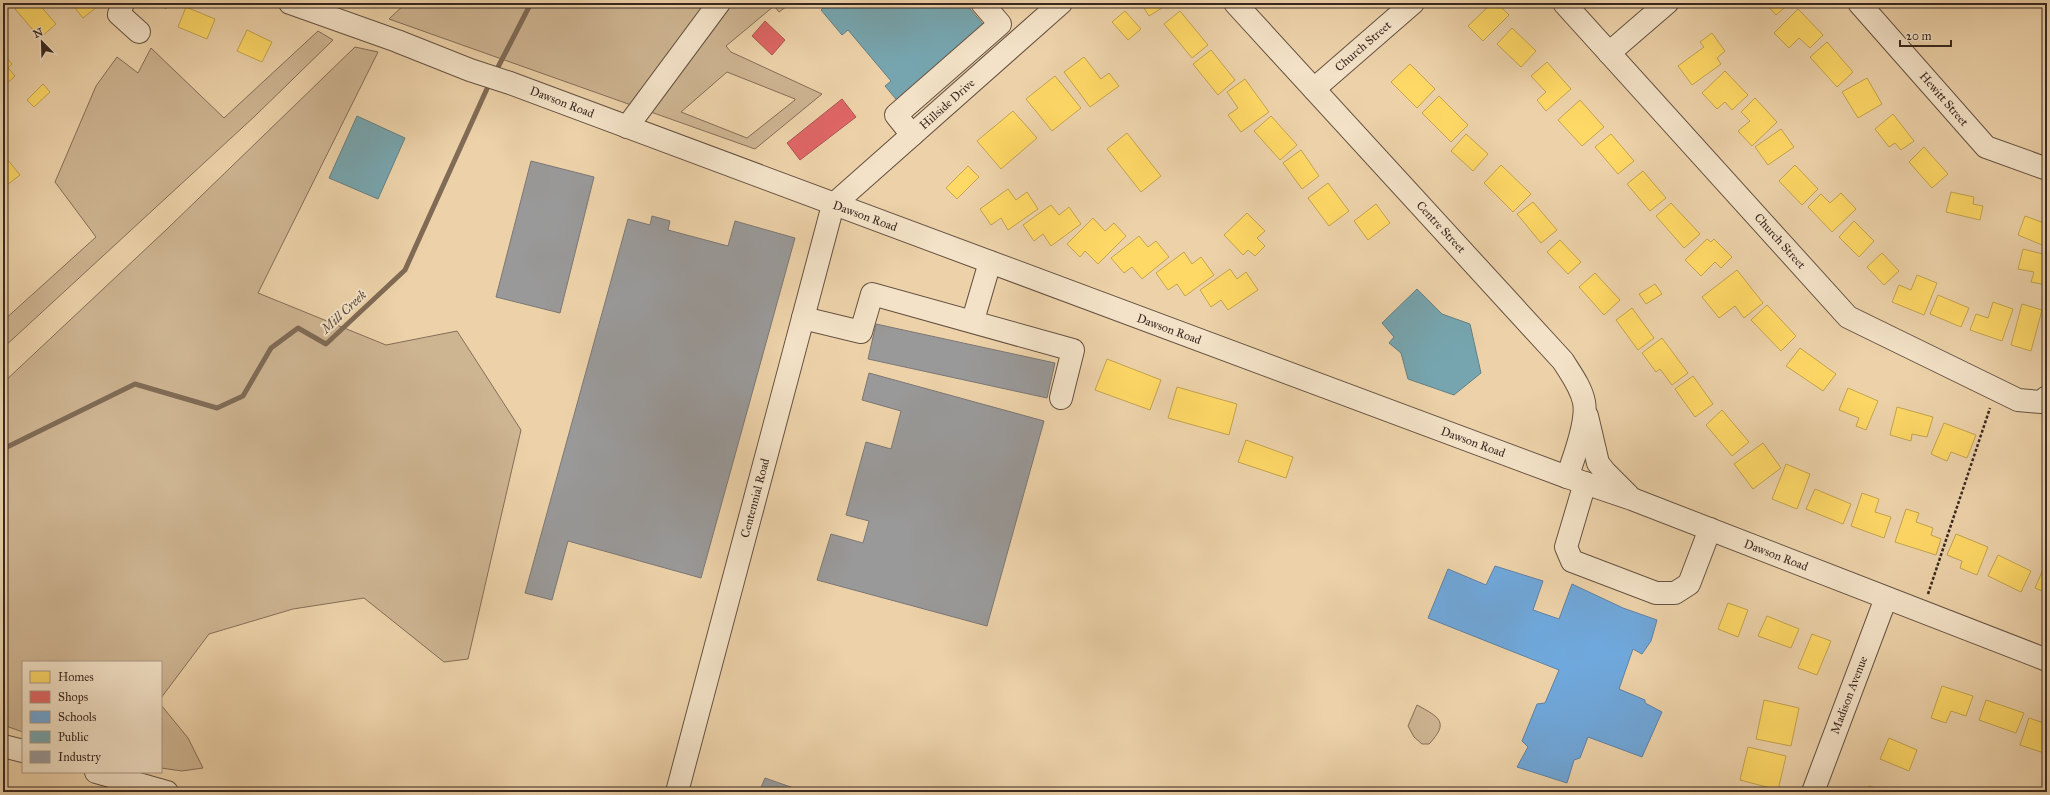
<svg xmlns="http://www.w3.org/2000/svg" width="2050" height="795" viewBox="0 0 2050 795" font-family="'IM FELL Great Primer',serif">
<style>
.green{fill:#ceb592;stroke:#846e59;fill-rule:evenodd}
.homes{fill:#ffd966;stroke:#c4a451}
.shops{fill:#e06666;stroke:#ae5351}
.schools{fill:#6fa8dc;stroke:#5f82a4}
.public{fill:#76a5af;stroke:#648084}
.industry{fill:#999;stroke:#7c7775}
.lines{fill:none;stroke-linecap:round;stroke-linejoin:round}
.stream{stroke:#806b56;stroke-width:5}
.minor-casing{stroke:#665242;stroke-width:24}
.path{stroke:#392820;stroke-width:2.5;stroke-dasharray:3 2;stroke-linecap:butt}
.minor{stroke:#f3e2c7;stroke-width:22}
.labels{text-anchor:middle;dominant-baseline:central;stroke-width:4;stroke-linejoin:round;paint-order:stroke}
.street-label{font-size:12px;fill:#392820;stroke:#f3e2c7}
.water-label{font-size:13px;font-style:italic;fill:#5d4a3b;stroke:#f3e2c7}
</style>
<rect width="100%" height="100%" fill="#edd2a9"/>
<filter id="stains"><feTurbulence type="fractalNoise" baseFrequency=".005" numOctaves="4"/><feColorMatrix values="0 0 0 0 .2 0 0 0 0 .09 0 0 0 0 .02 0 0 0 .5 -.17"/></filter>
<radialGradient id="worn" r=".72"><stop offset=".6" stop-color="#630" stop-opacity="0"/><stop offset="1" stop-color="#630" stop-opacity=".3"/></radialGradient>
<g class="green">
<path d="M406,3H791L779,12L774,6L726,46L731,52L822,94L755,149L389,19ZM727,72L795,99V100L747,138L681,112Z"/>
<polygon points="318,31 333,40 255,116 3,348 3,321 96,237 55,182 96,86 117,57 138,73 151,48 224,118"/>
<polygon points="355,47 378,52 258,293 386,345 457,331 521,430 468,659 444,662 364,598 293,609 209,634 161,698 161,662 23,662 23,732 3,725 3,383 167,229"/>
<polygon points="161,705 188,738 203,768 182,771 161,768"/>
<path d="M1417,705C1439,717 1450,722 1429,744H1422L1414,737L1408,726Z"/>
</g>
<g class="homes">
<polygon points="23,3 38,3 56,24 40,38 15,9"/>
<polygon points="71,3 102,3 83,18"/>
<polygon points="157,3 170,3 166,9"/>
<polygon points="1141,3 1159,3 1162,8 1149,16"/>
<polygon points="1492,3 1497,3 1509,15 1483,41 1468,26"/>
<polygon points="1765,3 1790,3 1776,15"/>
<polygon points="186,7 215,19 207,39 178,27"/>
<polygon points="1798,9 1823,35 1810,48 1799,38 1789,48 1774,33"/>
<polygon points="1125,11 1141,29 1128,40 1112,22"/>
<polygon points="1180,11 1208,45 1192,58 1164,24"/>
<polygon points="1512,28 1536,51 1521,67 1497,44"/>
<polygon points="247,30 272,42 262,62 237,51"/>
<polygon points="1712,33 1725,51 1717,58 1721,64 1692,85 1678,66 1704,47 1700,42"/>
<polygon points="1827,42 1853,72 1837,87 1810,57"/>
<polygon points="1211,50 1235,80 1218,95 1193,64"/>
<polygon points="3,54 12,64 8,68 15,76 3,87"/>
<polygon points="1084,57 1101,79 1109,73 1119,86 1090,107 1064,72"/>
<polygon points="1547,62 1571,89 1546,111 1537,100 1546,92 1531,76"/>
<polygon points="1410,64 1435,89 1417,108 1391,82"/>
<polygon points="1725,71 1748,95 1732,110 1725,102 1717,109 1702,93"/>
<polygon points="1055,76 1081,108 1052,131 1026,99"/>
<polygon points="1867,78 1882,104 1858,118 1842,92"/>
<polygon points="1245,79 1269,112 1241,132 1228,115 1238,108 1227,92"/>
<polygon points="43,84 50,92 34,107 27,100"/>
<polygon points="1439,96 1468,125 1451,142 1422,113"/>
<polygon points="1755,98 1777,122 1752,146 1738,131 1750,121 1741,112"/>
<polygon points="1580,100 1604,127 1582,146 1558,120"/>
<polygon points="1013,111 1037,138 1001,169 977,141"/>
<polygon points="1893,114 1914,141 1901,150 1895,143 1889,147 1875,129"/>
<polygon points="1271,116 1297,145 1280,160 1254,131"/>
<polygon points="1781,129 1794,147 1768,165 1755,147"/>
<polygon points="1127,133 1161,176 1141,192 1107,149"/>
<polygon points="1466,134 1488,154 1473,171 1451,151"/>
<polygon points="1611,134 1634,161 1618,174 1595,147"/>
<polygon points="1924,147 1948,174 1932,188 1909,162"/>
<polygon points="1301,150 1319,176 1302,189 1283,163"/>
<polygon points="7,159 20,175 3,188 3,162"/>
<polygon points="1501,165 1531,194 1513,212 1484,183"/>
<polygon points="1795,165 1818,189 1802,205 1779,181"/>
<polygon points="968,166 979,177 957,199 946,188"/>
<polygon points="1643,171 1666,198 1650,211 1627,184"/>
<polygon points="1328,183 1349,211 1329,226 1308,198"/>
<polygon points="1008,189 1016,200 1027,192 1038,209 1008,230 1001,218 991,225 980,209"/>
<polygon points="1951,192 1974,197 1973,204 1983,206 1980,220 1946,212"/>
<polygon points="1841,193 1856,209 1832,232 1808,207 1821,194 1830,203"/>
<polygon points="1533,202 1557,230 1541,243 1517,214"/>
<polygon points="1671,203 1700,234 1684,248 1656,216"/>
<polygon points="1376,204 1390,223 1368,240 1354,221"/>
<polygon points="1051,205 1059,215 1069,207 1081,224 1051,246 1043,234 1034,241 1023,225"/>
<polygon points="1247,213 1265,231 1257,238 1265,246 1255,256 1248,250 1243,255 1224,235"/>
<polygon points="2025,216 2047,224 2047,247 2018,235"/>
<polygon points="1093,218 1105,231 1114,223 1126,236 1098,264 1085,251 1080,257 1067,244"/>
<polygon points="1854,221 1874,241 1859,257 1839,237"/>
<polygon points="1139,236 1148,247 1156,241 1169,257 1142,279 1132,267 1124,273 1111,258"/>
<polygon points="1707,239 1711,242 1714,239 1732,257 1721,268 1715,262 1701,276 1685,260"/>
<polygon points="1560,240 1581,262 1568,274 1547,252"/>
<polygon points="2023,249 2047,255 2047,285 2031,282 2034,272 2018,269"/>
<polygon points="1184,252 1192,264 1201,257 1214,275 1185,296 1177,284 1168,290 1156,273"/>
<polygon points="1882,253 1899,271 1884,285 1867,267"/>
<polygon points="1230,269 1237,279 1246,272 1258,290 1228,310 1221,300 1211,307 1200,290"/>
<polygon points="1737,270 1763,303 1744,318 1735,306 1719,318 1702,297"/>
<polygon points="1595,273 1620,300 1604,315 1579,287"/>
<polygon points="1917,275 1937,283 1924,315 1892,302 1899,285 1911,290"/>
<polygon points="1655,284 1662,294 1646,304 1639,294"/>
<polygon points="1938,295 1969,308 1961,327 1930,314"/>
<polygon points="1993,302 2013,309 2002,341 1970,330 1976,314 1988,318"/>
<polygon points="2022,304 2042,310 2031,351 2011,345"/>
<polygon points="1767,305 1796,336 1781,351 1751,320"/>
<polygon points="1632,308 1654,338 1638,350 1616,320"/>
<polygon points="1662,338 1688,373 1672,385 1660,369 1656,372 1642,353"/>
<polygon points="1800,348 1836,374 1823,391 1786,366"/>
<polygon points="1107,359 1161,380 1150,410 1095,390"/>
<polygon points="1693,376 1713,404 1695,417 1675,389"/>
<polygon points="1177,387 1237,404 1229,435 1168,418"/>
<polygon points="1848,388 1878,401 1866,430 1856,426 1859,418 1839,410"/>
<polygon points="1897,407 1933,417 1927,437 1912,434 1911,441 1890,435"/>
<polygon points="1722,410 1749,442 1732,456 1706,425"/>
<polygon points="1944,423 1976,435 1967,458 1951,452 1947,461 1931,454"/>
<polygon points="1246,440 1293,457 1286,478 1238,462"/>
<polygon points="1763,443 1781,468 1753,489 1734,464"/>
<polygon points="1786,464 1810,474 1797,509 1772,499"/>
<polygon points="1815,489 1851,504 1843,524 1806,509"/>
<polygon points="1862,493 1879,499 1875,512 1891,517 1884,538 1851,526"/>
<polygon points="1906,509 1919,513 1916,522 1933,528 1931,535 1941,539 1936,555 1895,542"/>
<polygon points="1956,534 1988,547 1977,575 1960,568 1962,561 1947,555"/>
<polygon points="1998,555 2031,571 2021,592 1988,576"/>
<polygon points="2044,567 2047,568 2047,593 2035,588"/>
<polygon points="1728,603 1748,610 1738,637 1718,629"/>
<polygon points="1767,616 1799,629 1791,648 1758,636"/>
<polygon points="1812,634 1831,641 1817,675 1798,668"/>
<polygon points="1942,686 1973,696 1966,716 1951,711 1946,723 1931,718"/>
<polygon points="1764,700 1799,708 1791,746 1756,739"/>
<polygon points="1986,700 2024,713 2016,733 1979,720"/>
<polygon points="2029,718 2047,724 2047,754 2020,745"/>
<polygon points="1889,738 1917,750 1909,771 1880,759"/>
<polygon points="1748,747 1786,756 1778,790 1740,780"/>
<polygon points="1869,786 1890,792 1867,792"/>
<polygon points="1741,787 1758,792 1740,792"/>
</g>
<g class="shops">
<polygon points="765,21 785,40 772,55 752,36"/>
<polygon points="842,99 856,117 800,160 787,143"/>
</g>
<polygon class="schools" points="1495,566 1543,581 1533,610 1559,619 1572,584 1623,608 1657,620 1651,641 1642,654 1633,649 1619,689 1645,700 1645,703 1662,712 1642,757 1588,737 1580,758 1574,760 1567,783 1517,767 1528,747 1522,741 1537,704 1545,703 1559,670 1428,618 1448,569 1486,585"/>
<g class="public">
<polygon points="829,3 965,3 988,30 900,104 885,86 891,81 848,30 842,35 821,10"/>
<polygon points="357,116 405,138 378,199 329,178"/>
<polygon points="1417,289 1442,314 1470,324 1481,373 1454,395 1408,379 1401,353 1389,343 1394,337 1382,323"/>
</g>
<g class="industry">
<polygon points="531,161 594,177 560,313 496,297"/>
<polygon points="652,216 670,221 668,230 728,246 735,221 795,238 701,578 568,541 552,600 525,593 628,219 650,225"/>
<polygon points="876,324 1055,363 1047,398 868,359"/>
<polygon points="869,373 1044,421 987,626 817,580 831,534 863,543 869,521 846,515 866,442 891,449 901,411 862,400"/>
<polygon points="765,778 805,792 759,792"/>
</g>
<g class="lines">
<g class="stream">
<polyline points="495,73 531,3"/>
<polyline points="3,449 135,384 217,408 243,396 271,348 298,328 326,344 405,270 490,82"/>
</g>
<g class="minor-casing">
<g id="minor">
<polyline points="123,3 119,14 139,32"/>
<polyline points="290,3 397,41 470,70 510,83 1567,477 1632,499 2047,660"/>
<path d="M1235,3L1563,361C1571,374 1581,387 1584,402C1588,421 1574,458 1567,477"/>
<polyline points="1564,3 1848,317 2018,400 2041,402 2047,397"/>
<polyline points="1859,3 1986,147 2047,169"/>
<polyline points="1609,53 1667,3"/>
<polyline points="1314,89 1413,3"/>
<polyline points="627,127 719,3"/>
<polyline points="912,135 896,115 1000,24 982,3"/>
<polyline points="833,205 1061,3"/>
<polyline points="803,318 861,332 872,294 1073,350 1061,398"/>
<polyline points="973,320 990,262"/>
<polyline points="1587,416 1598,463 1605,472 1628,495"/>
<polyline points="1585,483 1566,547 1572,561 1656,593 1675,593 1689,584 1710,529"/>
<polyline points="3,746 23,751"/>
<polyline points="96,772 167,792"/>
<polyline points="677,792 833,205"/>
<polyline points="1813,792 1886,598"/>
</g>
</g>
<polyline class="path" points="1928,594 1990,408"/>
<use href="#minor" class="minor"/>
</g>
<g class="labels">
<g class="street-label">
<text transform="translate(1363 46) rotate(-41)">Church Street</text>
<text transform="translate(1944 99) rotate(49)">Hewitt Street</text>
<text transform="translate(562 102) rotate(21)">Dawson Road</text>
<text transform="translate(947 104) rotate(-42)">Hillside Drive</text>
<text transform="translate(865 216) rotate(20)">Dawson Road</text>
<text transform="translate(1441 227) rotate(47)">Centre Street</text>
<text transform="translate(1780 241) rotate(48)">Church Street</text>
<text transform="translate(1169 329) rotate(20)">Dawson Road</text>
<text transform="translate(1473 442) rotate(20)">Dawson Road</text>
<text transform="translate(755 498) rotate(-75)">Centennial Road</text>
<text transform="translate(1776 555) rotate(21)">Dawson Road</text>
<text transform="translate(1849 695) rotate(-69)">Madison Avenue</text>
</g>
<g class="water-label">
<text transform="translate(344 312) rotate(-43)">Mill Creek</text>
</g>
</g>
<rect width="2050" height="795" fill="none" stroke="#edd2a9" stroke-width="16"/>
<rect x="4" y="4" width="2042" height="787" fill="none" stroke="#392820" stroke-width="2"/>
<rect x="8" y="8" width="2034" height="779" fill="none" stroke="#392820"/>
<rect x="22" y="661" width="140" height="112" fill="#f3e2c7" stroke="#a99884"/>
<rect x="30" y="671" width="20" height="12" fill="#ffd966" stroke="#a99884"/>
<text x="58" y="681" font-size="12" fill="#392820">Homes</text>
<rect x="30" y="691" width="20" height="12" fill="#e06666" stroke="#a99884"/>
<text x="58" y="701" font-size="12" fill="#392820">Shops</text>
<rect x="30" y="711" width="20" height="12" fill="#6fa8dc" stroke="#a99884"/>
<text x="58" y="721" font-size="12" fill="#392820">Schools</text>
<rect x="30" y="731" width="20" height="12" fill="#76a5af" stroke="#a99884"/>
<text x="58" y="741" font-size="12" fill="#392820">Public</text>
<rect x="30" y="751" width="20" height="12" fill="#999999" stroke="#a99884"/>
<text x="58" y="761" font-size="12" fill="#392820">Industry</text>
<g transform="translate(42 42) rotate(337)" stroke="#f3e2c7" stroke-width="3" paint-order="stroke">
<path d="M0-3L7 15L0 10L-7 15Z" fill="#392820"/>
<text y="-6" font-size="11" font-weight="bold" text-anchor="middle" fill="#392820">N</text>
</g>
<path d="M1900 40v6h51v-6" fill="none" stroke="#392820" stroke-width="2"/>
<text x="1906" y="40" font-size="12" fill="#392820" stroke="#f3e2c7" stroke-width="3" paint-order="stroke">20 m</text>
<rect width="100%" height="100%" filter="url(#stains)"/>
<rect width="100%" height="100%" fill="url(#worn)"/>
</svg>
